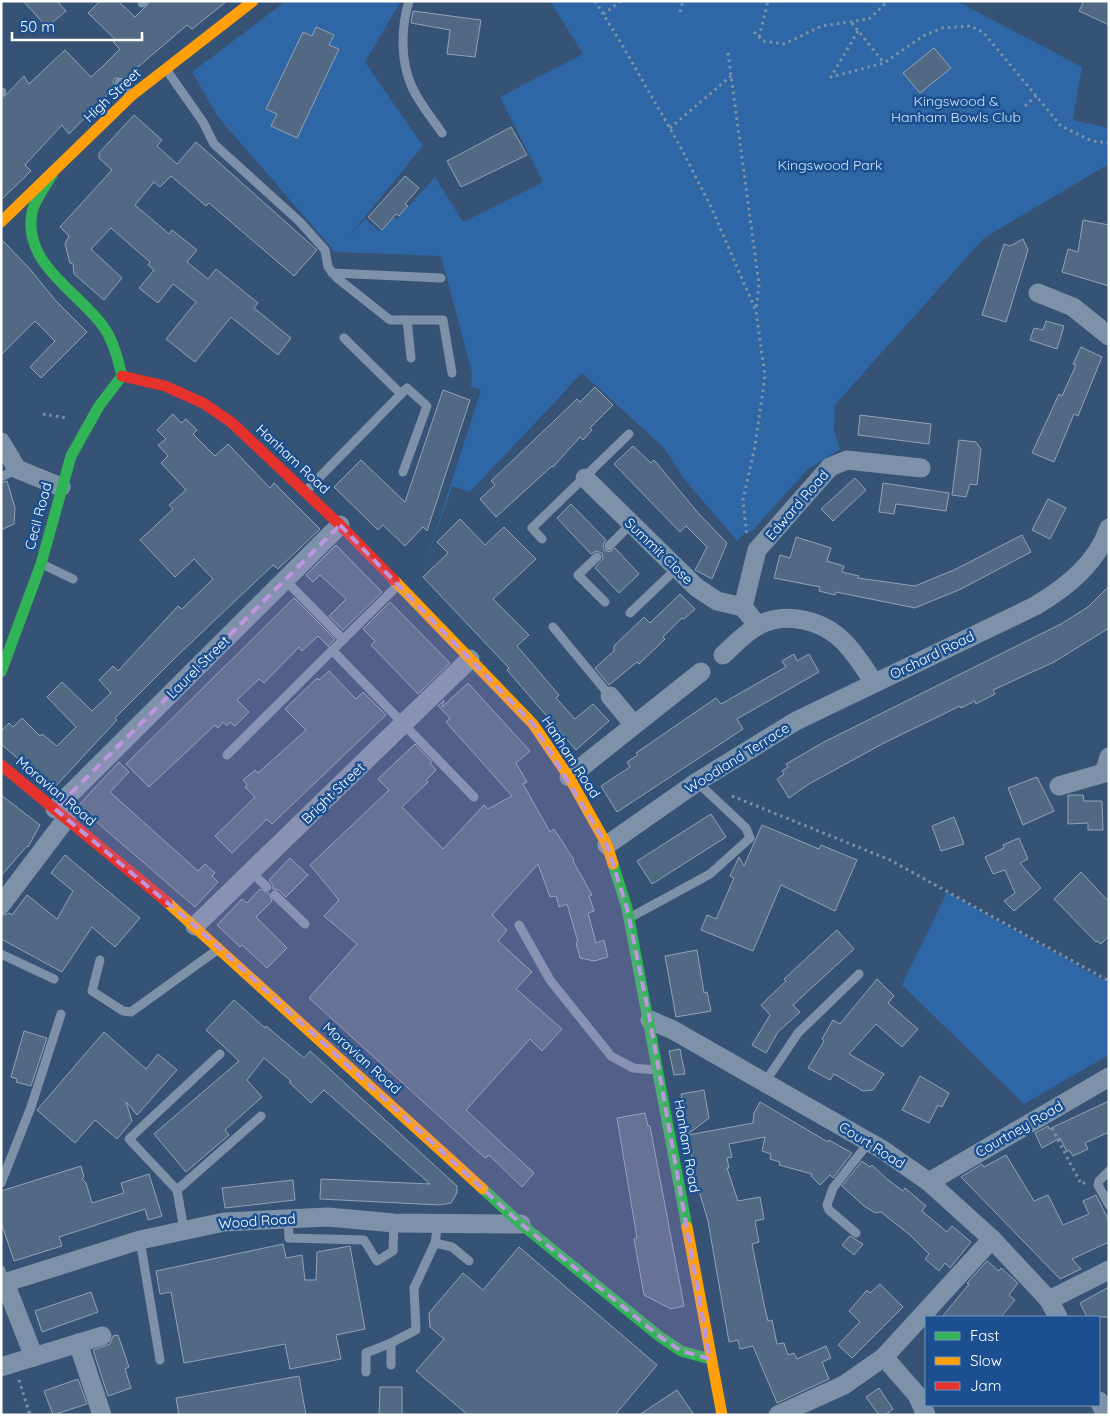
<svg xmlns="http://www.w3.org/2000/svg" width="1110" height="1416" viewBox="0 0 1110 1416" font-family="Quicksand,sans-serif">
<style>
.green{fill:#2f66a5}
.building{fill:#526984;stroke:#92a2b6}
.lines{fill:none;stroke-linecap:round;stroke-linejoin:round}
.path{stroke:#7d92a8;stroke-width:3;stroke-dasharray:2.5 4;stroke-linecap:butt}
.lane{stroke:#7d92a8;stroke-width:9}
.street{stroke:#7d92a8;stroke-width:19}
.fast{stroke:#30b455;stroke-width:11}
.slow{stroke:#ff9f0a;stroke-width:11}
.jam{stroke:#e5322d;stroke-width:11}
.marked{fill:#bd96df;fill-opacity:0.2;stroke:#bd96df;stroke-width:4;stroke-dasharray:10 6;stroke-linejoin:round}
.labels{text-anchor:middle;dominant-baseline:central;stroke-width:5;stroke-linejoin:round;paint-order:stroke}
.street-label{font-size:14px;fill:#fff;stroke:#1b4f8f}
.park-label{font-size:14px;fill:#cfe3fa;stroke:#1b4f8f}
</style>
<rect width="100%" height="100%" fill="#365274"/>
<g class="green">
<polygon points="286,1 401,1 365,62 423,146 345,241 365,219 379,231 393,216 397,219 435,177 463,222 543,182 500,97 583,54 550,1 957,1 1082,67 1073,120 1109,128 1109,164 984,238 835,405 834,431 840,449 807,470 752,531 745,533 737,541 684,479 664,448 582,373 470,492 452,486 421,577 481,390 471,387 472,373 441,256 335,252 218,117 192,72"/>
<polygon points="947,892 1109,983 1109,1055 1024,1104 902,985"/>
</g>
<g class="building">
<polygon points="23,1 57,1 66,11 47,27"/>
<polygon points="100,1 118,1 135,17 151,1 227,1 192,29 187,25 124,79 115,78 113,82 115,87 69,134 62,125 25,165 31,171 1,200 1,100 24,76 29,84 65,50 91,77 103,66 120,49 113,42 116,40 88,13"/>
<polygon points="1084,1 1109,1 1109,25 1079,11"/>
<polygon points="413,11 481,20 475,57 447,54 450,30 411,23"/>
<polygon points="316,27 334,35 329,45 339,49 297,138 271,126 277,114 266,109 303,32 312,36"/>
<polygon points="934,48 951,68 920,93 903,73"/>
<polygon points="134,115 162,140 157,146 177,164 196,142 317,250 294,276 209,203 206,206 171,176 160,187 154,182 135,205 169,234 172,230 197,250 187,262 208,279 216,269 258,303 254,308 291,338 278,355 231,317 195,362 166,339 196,302 173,284 158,303 139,288 154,270 148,265 150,262 111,228 91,249 122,278 104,300 74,274 73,264 70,263 65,244 69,236 60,227 112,170 99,158 99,153"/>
<polygon points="511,127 527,155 461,187 447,161"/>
<polygon points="405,176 419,188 405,204 408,206 399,216 396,214 382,230 368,217"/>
<polygon points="1083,220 1109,225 1109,286 1062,272 1068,249 1078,252"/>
<polygon points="1,239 29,268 56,301 87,332 41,378 30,367 55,341 35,321 1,355"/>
<polygon points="1023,239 1028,250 1006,322 982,315 1004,244 1010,246"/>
<polygon points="1046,321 1064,326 1057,349 1030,340 1034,328 1043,330"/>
<polygon points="1081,347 1102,357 1078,416 1074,414 1054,462 1032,453 1059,394 1062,396 1076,365 1073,364"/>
<polygon points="595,387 613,405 590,428 592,430 583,440 580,437 553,467 552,466 496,517 480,499 495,485 491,481 577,399 580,402"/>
<polygon points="443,390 470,400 427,531 423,527 405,546 383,525 378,530 334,487 361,460 405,502"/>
<polygon points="173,414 181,423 186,419 197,430 193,434 215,456 228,444 270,488 274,483 320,529 278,569 273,565 177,656 115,718 117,720 53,789 1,744 1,731 9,723 13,727 22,718 40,736 42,734 57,746 76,727 47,697 62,682 92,711 111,693 99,680 113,666 118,671 178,606 182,609 213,579 194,559 175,577 140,540 173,509 169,505 186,490 161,463 168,456 158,445 166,439 157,430"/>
<polygon points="860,415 931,424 929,444 858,435"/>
<polygon points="959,440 976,442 981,449 977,485 970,484 966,497 952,495"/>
<polygon points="633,446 651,463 654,460 699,514 727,543 712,579 695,570 707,547 686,526 680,532 614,464"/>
<polygon points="855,478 866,490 833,521 821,509"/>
<polygon points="7,481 15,508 14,524 1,530 1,483"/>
<polygon points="883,483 949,493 946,511 896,504 894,514 879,512"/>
<polygon points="1048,499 1066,508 1050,539 1032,530"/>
<polygon points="571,504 606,540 603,545 604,550 610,552 615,548 639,574 619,593 595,568 603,559 602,553 596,551 591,554 557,518"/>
<polygon points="460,519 485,545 504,527 536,559 493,599 529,635 517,646 559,695 556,698 575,719 593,704 609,721 576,750 507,670 509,668 423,577 448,553 437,542"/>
<polygon points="1022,535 1031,552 961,589 915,608 836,592 835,595 819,591 820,587 774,578 780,555 790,558 796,537 831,548 827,561 844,566 842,572 859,576 858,578 915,586 956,569"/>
<polygon points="336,545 382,592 343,630 329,616 346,599 320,575 313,582 306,575"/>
<polygon points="1109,586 1109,628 1054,662 993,690 995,694 976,704 975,701 961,708 960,706 884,743 809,784 789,798 777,779 784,774 782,771 788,767 786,764 824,742 1061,624 1088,607"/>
<polygon points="680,594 695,609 684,619 682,618 663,637 665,639 639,664 637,662 609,685 595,668 614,651 614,646 644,617 650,623"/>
<polygon points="294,598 335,639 328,646 318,636 302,651 299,647 264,683 259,679 237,700 249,712 235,726 230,722 227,726 223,722 218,728 215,725 149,787 126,764"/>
<polygon points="390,602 450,663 418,694 371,645 375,641 363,629"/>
<polygon points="794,654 797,661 809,654 819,672 737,719 743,729 617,812 601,786 630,767 627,762 638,755 636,753 716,698 721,704 786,667 782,661"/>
<polygon points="329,671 356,699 363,692 386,715 272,824 267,819 232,853 215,836 255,797 245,787 247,785 243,780 255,770 258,773 306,730 285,709 317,678 319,680"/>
<polygon points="468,683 530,751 516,763 527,782 523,784 550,832 554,829 574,860 573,861 592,895 589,896 594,911 588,913 596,943 604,940 608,957 594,961 580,958 576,943 578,942 567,904 559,907 556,896 550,897 538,864 492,915 507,930 498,941 532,972 516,989 562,1029 542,1051 530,1039 466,1110 534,1173 522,1187 489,1155 485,1158 309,998 357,944 324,916 339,900 310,865 389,790 378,779 415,744 432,762 430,763 436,770 426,780 428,782 402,807 443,849 484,805 488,809 512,796 446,722 450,718 438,706 444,700 442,707"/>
<polygon points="119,762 129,772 110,792 198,871 205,864 215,873 212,876 218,882 195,907 78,806"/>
<polygon points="1037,777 1054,811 1023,825 1008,788"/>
<polygon points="1,795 40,825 28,847 27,846 1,876"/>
<polygon points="1068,795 1083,795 1084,801 1102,801 1103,830 1088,830 1088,823 1068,824"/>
<polygon points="711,814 726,837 652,884 637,861"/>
<polygon points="954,817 964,844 941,851 932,826"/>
<polygon points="762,825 819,849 821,845 857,860 835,911 781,885 753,951 701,930 707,915 716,919 734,878 730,876 739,857 744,866"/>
<polygon points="1019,838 1028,859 1020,863 1041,888 1014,911 1004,901 1015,893 1005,870 993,874 985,857 1004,848 1003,845"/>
<polygon points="65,855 140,918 115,947 92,927 62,972 1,939 1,916 9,913 12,915 27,895 57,919 73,891 51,873"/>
<polygon points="290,858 308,875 286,897 279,890 273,889 273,885 269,880"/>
<polygon points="1081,872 1109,902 1109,936 1101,944 1097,941 1096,942 1054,899"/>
<polygon points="260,889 269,893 272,901 256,917 287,948 267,968 242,945 240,947 217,925 242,899 247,903"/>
<polygon points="837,930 854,949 793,1005 800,1012 778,1032 766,1053 752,1045 770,1015 761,1005 786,981 784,979"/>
<polygon points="697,950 704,993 707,992 711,1011 676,1017 665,956"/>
<polygon points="877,979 894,996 888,1003 918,1029 902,1047 876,1024 849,1054 884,1074 873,1090 863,1091 834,1074 830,1080 808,1068 824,1041 822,1039 833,1020 840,1024"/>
<polygon points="234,1000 265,1028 266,1026 304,1058 310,1051 457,1186 457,1193 451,1203 440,1205 320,1199 321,1179 430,1184 324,1090 311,1103 289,1082 291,1081 264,1058 247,1080 262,1097 225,1130 229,1135 186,1172 154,1134 239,1061 206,1030"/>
<polygon points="24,1031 47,1038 31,1086 16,1082 17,1079 11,1077"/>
<polygon points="104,1032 146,1069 158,1054 177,1070 137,1115 126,1102 132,1121 117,1139 95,1120 75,1143 37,1110"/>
<polygon points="680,1049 685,1074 674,1075 669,1051"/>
<polygon points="920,1076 949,1093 942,1107 938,1105 929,1123 902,1110"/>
<polygon points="704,1090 709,1118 688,1134 681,1094"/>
<polygon points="1109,1101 1109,1132 1085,1143 1088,1149 1073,1156 1069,1150 1067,1152 1060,1138 1042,1148 1035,1133 1048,1126 1049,1129"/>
<polygon points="760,1102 828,1142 829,1140 852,1153 833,1178 830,1175 820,1185 811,1176 812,1174 779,1165 780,1162 770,1159 771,1154 762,1151 765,1137 729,1144 732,1157 727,1158 729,1168 727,1168 738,1201 760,1197 764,1219 755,1221 759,1242 752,1244 765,1309 768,1321 772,1320 777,1344 784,1343 788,1355 794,1353 797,1359 826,1346 831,1358 822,1362 829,1379 777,1403 753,1346 740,1349 738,1340 729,1342 708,1221 696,1181 688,1135 753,1123 754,1113"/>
<polygon points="645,1113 648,1126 650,1126 684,1306 671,1309 644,1295 634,1239 637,1238 617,1118"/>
<polygon points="1006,1155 1034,1201 1048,1195 1063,1225 1089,1214 1083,1201 1096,1195 1109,1221 1109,1242 1072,1259 1081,1269 1060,1279 961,1177 982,1164 984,1167"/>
<polygon points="862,1161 870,1167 872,1165 887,1179 903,1191 905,1188 926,1206 922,1211 947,1232 952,1226 971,1242 950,1268 945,1263 939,1271 925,1259 929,1254 910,1235 881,1212 875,1213 864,1206 842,1186"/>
<polygon points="81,1166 84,1177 82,1179 86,1183 92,1203 124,1193 121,1183 149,1174 162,1216 148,1220 145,1209 59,1237 62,1246 14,1261 1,1222 1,1191"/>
<polygon points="293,1180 295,1200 225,1208 222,1188"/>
<polygon points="850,1236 863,1244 854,1255 842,1245"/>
<polygon points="283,1244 286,1258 302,1255 305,1280 316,1280 317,1252 350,1246 365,1329 336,1335 341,1359 290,1369 285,1344 184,1363 171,1292 160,1294 156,1271"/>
<polygon points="519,1247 657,1365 615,1415 468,1415 416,1371 444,1339 430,1327 429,1313 463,1273 483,1290"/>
<polygon points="987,1261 999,1271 1001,1268 1018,1283 1009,1295 1015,1300 1001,1317 942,1317 969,1284 967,1283"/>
<polygon points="880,1284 903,1307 852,1358 838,1345 860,1322 849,1311 867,1290 870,1293"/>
<polygon points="1109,1287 1109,1317 1087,1317 1080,1303"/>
<polygon points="91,1292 98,1312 42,1332 35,1311"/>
<polygon points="118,1335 129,1367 125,1369 131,1388 108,1396 93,1350 110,1344 113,1336"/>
<polygon points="299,1376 306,1415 179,1415 176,1398"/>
<polygon points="78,1379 87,1404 53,1415 44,1391"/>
<polygon points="380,1387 402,1387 402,1415 379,1415"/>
<polygon points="879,1388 893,1409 885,1415 879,1415 866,1397"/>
<polygon points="677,1390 694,1415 639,1415"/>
</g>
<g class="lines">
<g class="path">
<polyline points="595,1 621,43 680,146 711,207 756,311 765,376 755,446 743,500 747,536"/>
<polyline points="680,12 683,1"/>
<polyline points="603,14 621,1"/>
<polyline points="852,23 884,63"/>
<polyline points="858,31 831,77 884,63 923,36 942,28 970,26 983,32 1061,126 1092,141 1109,143"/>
<polyline points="754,32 763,41 784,44 822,26 869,19 888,1"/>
<polyline points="759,37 768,1"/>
<polyline points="728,53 759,285 756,310"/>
<polyline points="1025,106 1036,96"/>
<polyline points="670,128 731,76"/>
<polyline points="43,414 67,418"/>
<polyline points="732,796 890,860 1109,981"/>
<polyline points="1052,1128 1081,1184 1087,1182"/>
<polyline points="19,1380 30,1415"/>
</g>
<g class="lane">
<path d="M409,1C401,27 400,61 412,87C419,103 432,118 442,133"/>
<polyline points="142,3 144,1"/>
<polyline points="168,72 203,122 214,144 300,222 325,250 328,267 337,278 390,320 443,320 452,373"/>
<polyline points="119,83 130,94"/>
<polyline points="1,92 2,92"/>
<polyline points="332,273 441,278"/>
<polyline points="407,320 411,358"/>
<polyline points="344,338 401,394 407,388 427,406 403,472"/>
<polyline points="1,477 17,469"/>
<polyline points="307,490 401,394"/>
<polyline points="542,539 532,528 629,434"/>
<polyline points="609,546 631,524"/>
<polyline points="597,557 578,575 605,602"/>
<polyline points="44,565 73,579"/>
<polyline points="285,580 343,639"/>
<polyline points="630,613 676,569"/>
<polyline points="553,627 610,696"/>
<polyline points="332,650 474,797"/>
<polyline points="227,755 396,587"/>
<polyline points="251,872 267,887"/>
<polyline points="275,895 305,924"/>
<polyline points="631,917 710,874 750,838 746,828 697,782"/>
<polyline points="519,925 550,980 611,1056 633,1068 656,1070"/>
<polyline points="1,954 54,979"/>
<polyline points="100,960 92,991 123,1011 131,1012 217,950"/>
<polyline points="765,1082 798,1033 859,974"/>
<polyline points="1109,1171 1099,1181 1098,1185 1109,1205"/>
<polyline points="1,1183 31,1107 61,1014"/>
<polyline points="177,1190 129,1139 220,1054"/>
<polyline points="288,1218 289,1238 364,1240 377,1261 393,1251 394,1223"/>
<polyline points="438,1223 435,1243 452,1247 469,1261"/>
<polyline points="184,1230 177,1190 261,1116"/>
<polyline points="856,1233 829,1210 827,1205 833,1188 869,1142"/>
<polyline points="140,1240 160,1360"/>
<polyline points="1,1270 5,1283"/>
<polyline points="391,1365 391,1343 416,1330 414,1288 435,1243"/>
<polyline points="366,1372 366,1353 391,1343"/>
</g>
<g class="street">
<polyline points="1038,293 1073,307 1109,336"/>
<polyline points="1,442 17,469 61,487"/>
<polyline points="585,478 696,587 717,601 743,607"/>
<polyline points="758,626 743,607 757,550 830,467 847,460 921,468"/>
<path d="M723,655C734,645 746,632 759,625C786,611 823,620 844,642C856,654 865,669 874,683"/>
<polyline points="610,696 634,725"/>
<polyline points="569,777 701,672"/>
<polyline points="1059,786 1104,773 1109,757"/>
<polyline points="55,809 340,525"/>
<path d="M607,845L697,782L796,721L1035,606C1067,587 1096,564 1109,528"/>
<polyline points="1,905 66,819"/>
<polyline points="195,926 470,659"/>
<polyline points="650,1020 673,1030 883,1150 929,1182 992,1239 1049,1300 1058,1317"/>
<polyline points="929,1182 1109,1077"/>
<polyline points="5,1283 34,1357"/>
<polyline points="1,1284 140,1240 224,1222 328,1217 394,1223 521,1224"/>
<polyline points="1049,1300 1109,1270"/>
<polyline points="78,1343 102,1415"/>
<polyline points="884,1357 917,1395 926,1415"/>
<polyline points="1,1367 102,1336"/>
<polyline points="1099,1401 1106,1415"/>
<polyline points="778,1415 844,1385 884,1357 992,1239"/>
</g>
<g class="fast">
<path d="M1,672L41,564L71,456L99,406L122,376C118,360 114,343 105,329C80,292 22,265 32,212C35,199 45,187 52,175"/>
<polyline points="613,864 627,908 687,1227"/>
<polyline points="483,1189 521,1224 659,1336 681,1351 710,1359"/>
</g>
<g class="slow">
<polyline points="1,222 131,96 253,1"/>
<polyline points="394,580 533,724 569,777 607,845 613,864"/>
<polyline points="167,902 483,1189"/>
<polyline points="687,1227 722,1415"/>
</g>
<g class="jam">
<polyline points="122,376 165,386 203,403 231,422 340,525 394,580"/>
<polyline points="1,765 167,902"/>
</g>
</g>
<path class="marked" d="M340,525L533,724L607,845L627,908L650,1020L710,1359L681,1351L659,1336L521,1224L195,926L55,809Z"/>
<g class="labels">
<g class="street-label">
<text transform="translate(112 95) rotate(-43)">High Street</text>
<text transform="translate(293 459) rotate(43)">Hanham Road</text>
<text transform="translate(797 505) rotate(-49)">Edward Road</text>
<text transform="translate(38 516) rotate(-75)">Cecil Road</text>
<text transform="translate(659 551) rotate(44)">Summit Close</text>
<text transform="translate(932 655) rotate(-26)">Orchard Road</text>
<text transform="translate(198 667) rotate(-45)">Laurel Street</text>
<text transform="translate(571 757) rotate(57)">Hanham Road</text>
<text transform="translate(737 758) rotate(-32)">Woodland Terrace</text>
<text transform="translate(56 791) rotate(40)">Moravian Road</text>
<text transform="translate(333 793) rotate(-44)">Bright Street</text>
<text transform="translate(362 1058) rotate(42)">Moravian Road</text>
<text transform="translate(1019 1129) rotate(-30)">Courtney Road</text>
<text transform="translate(872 1145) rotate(32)">Court Road</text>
<text transform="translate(687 1146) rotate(80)">Hanham Road</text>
<text transform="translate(257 1221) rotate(-4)">Wood Road</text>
</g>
<g class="park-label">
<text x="956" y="101">Kingswood &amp;<tspan x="956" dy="16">Hanham Bowls Club</tspan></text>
<text x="830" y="165">Kingswood Park</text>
</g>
</g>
<rect width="1110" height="1416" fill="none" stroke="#ffffff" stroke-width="5"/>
<rect x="925" y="1316" width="175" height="90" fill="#1b4f8f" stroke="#7695bc"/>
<rect x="935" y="1332" width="25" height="8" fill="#30b455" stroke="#7695bc"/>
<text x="970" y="1341" font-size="15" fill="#ffffff">Fast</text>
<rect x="935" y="1357" width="25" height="8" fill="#ff9f0a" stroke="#7695bc"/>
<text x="970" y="1366" font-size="15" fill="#ffffff">Slow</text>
<rect x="935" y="1382" width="25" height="8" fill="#e5322d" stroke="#7695bc"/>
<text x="970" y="1391" font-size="15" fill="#ffffff">Jam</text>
<path d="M12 32v8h130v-8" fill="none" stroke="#ffffff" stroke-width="2.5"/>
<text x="20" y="32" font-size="15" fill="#ffffff" stroke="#1b4f8f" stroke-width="4" paint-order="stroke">50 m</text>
</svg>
